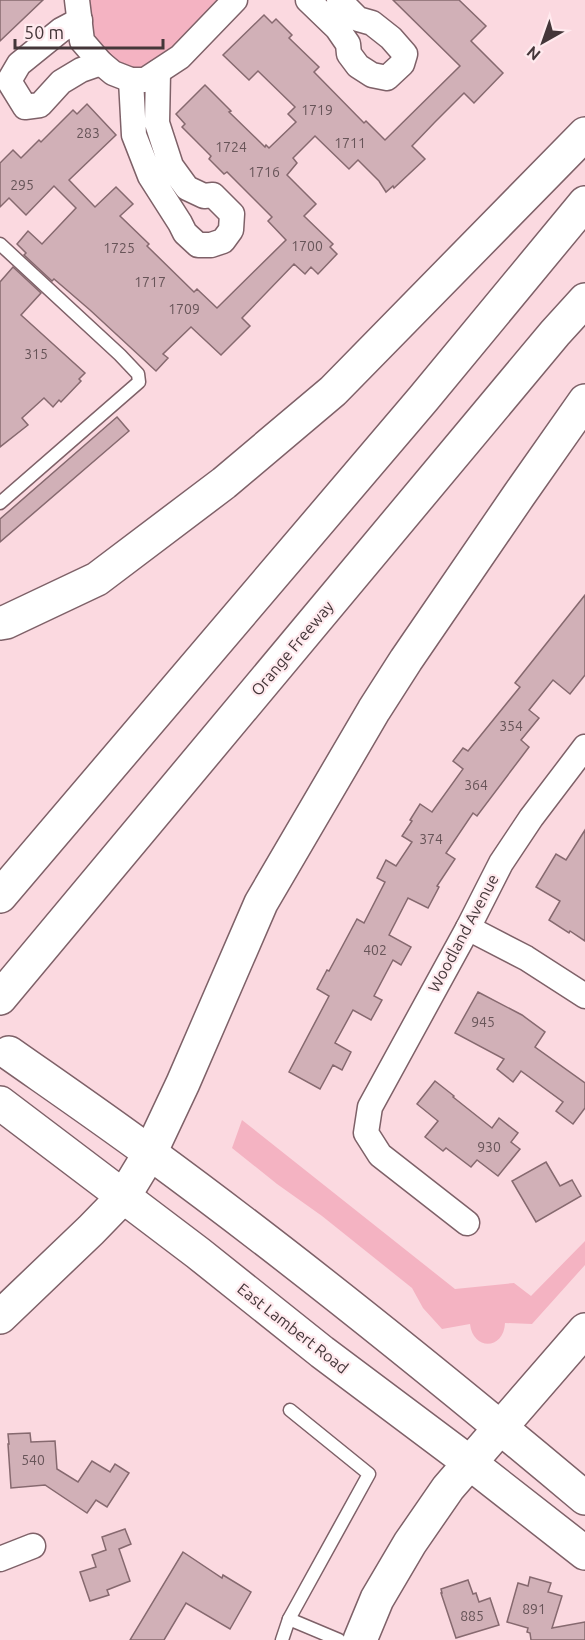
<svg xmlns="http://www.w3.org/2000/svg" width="585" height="1640" viewBox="0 0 585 1640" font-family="Ubuntu,sans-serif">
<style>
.green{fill:#f4b3c2}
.building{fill:#d1b0b7;stroke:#86696f;stroke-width:1.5}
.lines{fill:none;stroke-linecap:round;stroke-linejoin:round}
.service-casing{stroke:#7e6168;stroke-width:15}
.minor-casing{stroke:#7e6168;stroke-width:27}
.secondary-casing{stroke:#7e6168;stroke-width:36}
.motorway-casing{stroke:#7e6168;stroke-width:36}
.service{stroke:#fff;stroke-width:12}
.minor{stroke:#fff;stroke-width:24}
.secondary{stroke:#fff;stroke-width:33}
.motorway{stroke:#fff;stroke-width:33}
.labels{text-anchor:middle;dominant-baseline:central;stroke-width:4.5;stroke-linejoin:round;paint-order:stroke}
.number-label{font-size:14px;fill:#675458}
.street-label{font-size:16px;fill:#443639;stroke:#ffeaee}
</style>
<rect width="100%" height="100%" fill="#fbd9e0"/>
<g class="green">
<polygon points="86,0 222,0 182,44 140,69 111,63 95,46"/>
<path d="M242,1120L455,1289L514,1283L531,1296L585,1241V1265L532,1324L505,1323C504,1350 473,1351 470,1324L442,1329L423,1308L412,1288L322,1216L277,1184L232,1148Z"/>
</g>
<g class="building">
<polygon points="0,0 43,0 0,41"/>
<polygon points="393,0 459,0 486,26 471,41 503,73 474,103 464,93 435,122 412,146 425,159 394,188 393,186 386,192 379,181 358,160 349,169 315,136 293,158 297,163 287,175 316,204 304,216 333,244 330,247 337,254 318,274 311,267 305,274 294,264 242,318 250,326 221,355 191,327 163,354 168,358 156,371 90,310 54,279 52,281 24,255 26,253 17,244 28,231 42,244 76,208 54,186 26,215 9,198 0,207 0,163 13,150 21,158 39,140 41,142 73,110 77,114 87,104 116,135 69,180 95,207 116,187 133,204 120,216 149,244 147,246 194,292 197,289 217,308 286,240 268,221 272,217 227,172 224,174 209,159 211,156 182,127 185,124 176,114 205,85 231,111 229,112 265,147 266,145 269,148 296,122 288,114 295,107 258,71 249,80 223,55 264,15 272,23 276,19 292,35 289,38 319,67 314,72 364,123 366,121 385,140 460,66"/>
<polygon points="13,267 41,293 21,315 85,373 79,379 81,381 61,402 59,400 53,407 44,398 22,418 28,425 0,447 0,282"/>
<polygon points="117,417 129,431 0,542 0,519"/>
<polygon points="585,595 585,675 570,694 553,680 529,710 539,718 521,740 529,747 477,816 473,813 446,853 455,859 437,886 439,887 428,908 408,898 389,935 411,947 401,965 393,960 374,996 382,1000 371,1020 353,1010 335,1043 351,1052 342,1070 333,1065 320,1089 289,1072 329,996 317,989 327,970 329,971 357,919 364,923 385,882 377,878 386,860 396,866 412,842 402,836 412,821 410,820 420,804 432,812 463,769 453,761 463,748 468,751 520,687 515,683"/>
<polygon points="585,830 585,941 570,931 569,933 549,920 560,901 536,887 556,854 566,860"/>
<polygon points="478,992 522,1015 545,1032 535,1047 585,1083 585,1108 573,1124 556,1111 563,1102 521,1071 513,1082 497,1069 504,1059 455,1033"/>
<polygon points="435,1081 454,1096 453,1097 492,1128 499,1118 518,1133 511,1142 520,1149 498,1176 477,1160 471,1167 446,1148 443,1151 425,1137 438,1121 417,1104"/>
<polygon points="546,1162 560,1186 572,1180 581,1196 536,1222 512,1181"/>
<polygon points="30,1433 31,1442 55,1441 57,1469 78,1482 92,1461 110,1472 115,1464 129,1473 107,1507 96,1500 87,1513 45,1485 11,1488 8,1444 9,1444 8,1434"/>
<polygon points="125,1529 131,1544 119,1549 130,1581 107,1590 109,1595 90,1601 80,1572 96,1567 92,1555 106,1550 102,1537"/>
<polygon points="183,1552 222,1578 223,1575 251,1592 230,1629 186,1603 164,1640 130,1640"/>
<polygon points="530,1577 551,1583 548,1592 562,1596 552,1628 585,1622 585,1640 531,1640 530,1633 527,1632 528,1628 507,1622 518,1583 528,1586"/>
<polygon points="468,1580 473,1594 476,1593 479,1602 490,1598 499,1625 456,1638 441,1593 442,1593 441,1589"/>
</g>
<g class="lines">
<g class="service-casing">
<g id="service">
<polyline points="0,244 120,355 138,374 139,382 0,503"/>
<polyline points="289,1619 369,1474 290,1410"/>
<polyline points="282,1640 289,1619 339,1640"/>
</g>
</g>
<g class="minor-casing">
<g id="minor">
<polyline points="77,0 82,41 101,63 113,73 131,80 145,80 180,57 235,0"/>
<polyline points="308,0 337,28 348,44 349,54 358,66 372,75 387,78 402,64 405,54 391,38 372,23 358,19 339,0"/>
<polyline points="80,20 61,30 19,64 9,81 25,107 40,105 61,82 81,70 101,63"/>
<polyline points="131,80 134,135 150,176 180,223 185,233 198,245 211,245 223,241 231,230 232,214 213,195 204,196 187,188 171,166 157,123 158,72"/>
<polyline points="468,928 526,958 585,996"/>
<polyline points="467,1223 380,1155 366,1133 370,1107 468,928 501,863 531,818 585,747"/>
<polyline points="0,1559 33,1546"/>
</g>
</g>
<g class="secondary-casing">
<g id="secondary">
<path d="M9,1053C56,1086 104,1119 150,1153C299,1262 443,1379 585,1498"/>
<polyline points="0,1103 198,1253 322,1352 470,1463 585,1553"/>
<polyline points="360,1640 377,1599 410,1543 448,1488 585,1330"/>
</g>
</g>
<g class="motorway-casing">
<g id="motorway">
<polyline points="0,623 6,622 97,579 224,483 333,391 585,134"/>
<polyline points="0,896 423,399 585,203"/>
<polyline points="0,998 555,333 585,300"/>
<polyline points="0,1317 91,1230 124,1196 150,1153 183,1083 261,903 374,710 406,660 519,495 585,401"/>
</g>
</g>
<use href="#service" class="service"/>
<use href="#minor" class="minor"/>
<use href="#secondary" class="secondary"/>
<use href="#motorway" class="motorway"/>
</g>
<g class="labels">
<g class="number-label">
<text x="317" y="110">1719</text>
<text x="88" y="133">283</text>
<text x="350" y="143">1711</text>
<text x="231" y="147">1724</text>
<text x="264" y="172">1716</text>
<text x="22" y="185">295</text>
<text x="307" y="246">1700</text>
<text x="119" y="248">1725</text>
<text x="150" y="282">1717</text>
<text x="184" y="309">1709</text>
<text x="36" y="354">315</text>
<text x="511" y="726">354</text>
<text x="476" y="785">364</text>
<text x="431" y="839">374</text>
<text x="375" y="950">402</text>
<text x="483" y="1022">945</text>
<text x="489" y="1147">930</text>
<text x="33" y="1460">540</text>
<text x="534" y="1609">891</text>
<text x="472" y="1616">885</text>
</g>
<g class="street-label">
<text transform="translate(292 648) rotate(-50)">Orange Freeway</text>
<text transform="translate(463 933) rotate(-62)">Woodland Avenue</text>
<text transform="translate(293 1328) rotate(38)">East Lambert Road</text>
</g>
</g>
<g transform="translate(543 42) rotate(220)" stroke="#ffeaee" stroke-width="4.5" paint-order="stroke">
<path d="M0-4.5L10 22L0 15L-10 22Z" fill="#443639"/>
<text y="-9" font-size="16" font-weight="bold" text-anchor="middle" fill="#443639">N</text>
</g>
<path d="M15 39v9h148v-9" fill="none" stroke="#443639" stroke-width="3"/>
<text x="24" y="39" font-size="18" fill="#443639" stroke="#ffeaee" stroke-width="4.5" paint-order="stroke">50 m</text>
</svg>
